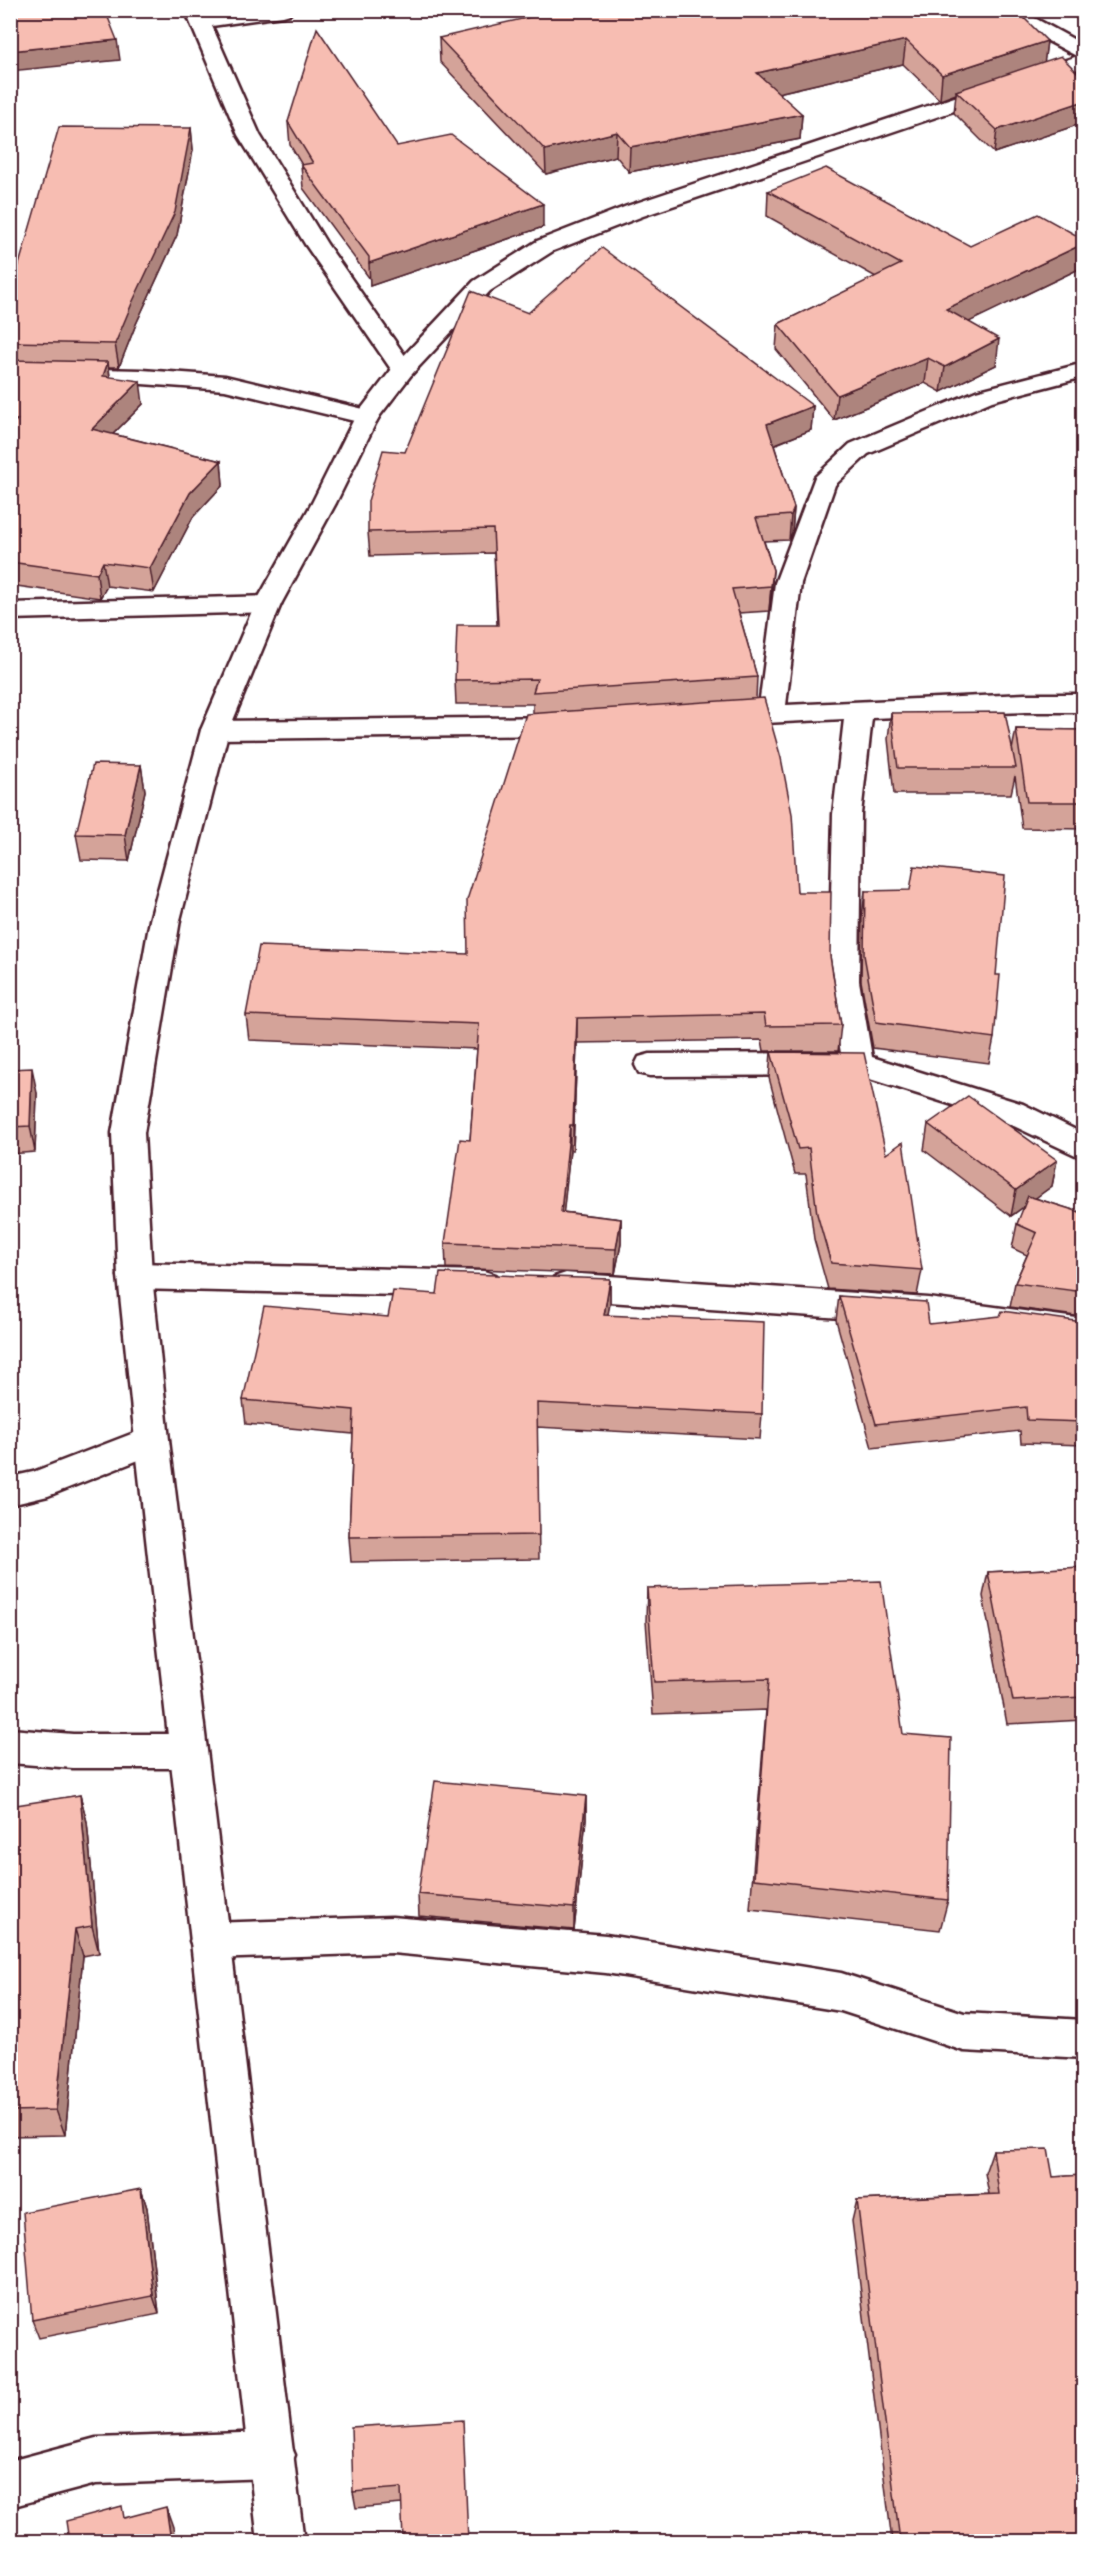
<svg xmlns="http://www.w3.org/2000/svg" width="1094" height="2552" viewBox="0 0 1094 2552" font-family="Caveat,sans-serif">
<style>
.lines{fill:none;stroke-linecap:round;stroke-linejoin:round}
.street-casing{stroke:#4a1f2b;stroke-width:5}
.secondary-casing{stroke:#4a1f2b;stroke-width:5}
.street{fill:#fff;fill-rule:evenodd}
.secondary{fill:#fff;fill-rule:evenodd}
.wall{fill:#d4a399;stroke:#4a1f2b;stroke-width:1.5}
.shaded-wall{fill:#ad847d;stroke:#4a1f2b;stroke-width:1.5}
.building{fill:#f7bdb2;stroke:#4a1f2b;stroke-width:1.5}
</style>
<rect width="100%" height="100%" fill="#fff"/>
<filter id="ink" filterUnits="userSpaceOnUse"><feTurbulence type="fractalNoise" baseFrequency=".0167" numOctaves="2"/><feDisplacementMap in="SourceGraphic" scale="12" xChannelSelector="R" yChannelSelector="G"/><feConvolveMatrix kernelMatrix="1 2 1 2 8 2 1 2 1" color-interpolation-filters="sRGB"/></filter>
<g filter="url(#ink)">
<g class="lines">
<g class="street-casing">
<g id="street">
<polygon points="185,10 205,10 207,15 239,10 293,10 290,14 283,16 212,26 260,135 327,244 415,370 411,375 403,377 395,375 305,244 238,135"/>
<polygon points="994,10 1020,10 1084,45 1084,60 997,14"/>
<polygon points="1084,363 1084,377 992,401 868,454 835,485 801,583 786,705 1025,694 1084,694 1084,712 1025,712 872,718 861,814 859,981 872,1057 1023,1104 1084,1134 1084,1159 1001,1120 857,1075 650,1076 639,1073 635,1065 639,1057 650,1054 841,1053 829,981 833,814 844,719 724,725 714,722 710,716 714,710 759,706 775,583 815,477 850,444 976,391"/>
<polygon points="10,367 142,370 225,376 376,412 379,417 376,422 367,424 225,390 142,384 10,381"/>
<polygon points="268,596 277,598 281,604 277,610 268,612 10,619 10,603"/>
<polygon points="565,717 575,720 579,726 575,732 565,735 215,739 205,736 201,730 205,724 215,721"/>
<polygon points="135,1263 484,1271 496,1275 501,1284 496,1293 484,1297 135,1289 123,1285 118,1276 123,1267"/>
<polygon points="566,1273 928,1298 1084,1319 1084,1345 928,1324 566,1299 554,1295 549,1286 554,1277"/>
<polygon points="152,1426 164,1430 169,1440 164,1450 48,1496 10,1505 10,1477 33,1472"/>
<polygon points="10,1729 73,1734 187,1734 200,1739 206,1751 200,1763 187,1768 73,1768 10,1763"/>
<polygon points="392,1917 606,1935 841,1973 964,2013 1084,2020 1084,2058 964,2051 841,2011 606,1973 392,1953 210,1959 196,1954 190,1941 196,1928 210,1923"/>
<polygon points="272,2432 288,2439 295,2455 288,2471 272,2478 96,2484 10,2507 10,2461 96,2438"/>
</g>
</g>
<g class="secondary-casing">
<polygon id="secondary" points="1084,54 1084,67 643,216 553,251 490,291 411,375 378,418 336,503 281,604 229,730 180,920 144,1133 152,1276 169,1440 304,2542 258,2542 135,1440 118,1276 112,1133 150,920 201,730 255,604 312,503 355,417 395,365 474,281 537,241 627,206"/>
</g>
<use href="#street" class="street"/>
<use href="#secondary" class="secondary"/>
</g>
<g class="wall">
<polygon points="439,38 1047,41 1044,62 1080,75 1083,73 1083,129 1077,125 994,153 954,113 956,94 940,100 903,64 778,93 802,114 800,139 629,172 616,156 546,174 440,62"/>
<polygon points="288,122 397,146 543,227 370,286 370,279 303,188 301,165 302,165 290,145"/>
<polygon points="191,128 193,150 177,235 136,324 119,367 109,367 110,377 143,404 113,434 221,461 223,485 193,517 154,592 107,586 100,598 10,585 10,268 18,268"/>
<polygon points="768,191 970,246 1083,239 1083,267 968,322 996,365 941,392 925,383 834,420 776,349 778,324 876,277 767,216"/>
<polygon points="528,313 813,406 811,430 774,445 794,508 792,532 789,540 764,541 773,570 769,611 739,613 757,677 756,699 797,892 830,956 841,1025 838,1051 764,1051 762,1040 577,1043 573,1150 570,1150 563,1212 621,1219 621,1244 615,1274 446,1268 445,1243 470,1140 477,1049 249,1040 246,1015 468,954 533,713 533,704 456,704 455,680 497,625 494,553 370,556 368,532 405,452"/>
<polygon points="891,713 1012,750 1016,729 1083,730 1083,829 1022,828 1015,776 1011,794 894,794 888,739"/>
<polygon points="141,765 145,791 129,861 81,860 76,834"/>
<polygon points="865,891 996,975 994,1038 989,1063 873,1048 861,981 862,917"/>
<polygon points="771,1052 886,1154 922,1270 917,1295 828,1289 814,1239 806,1174 795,1174 769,1078"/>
<polygon points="10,1069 37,1093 35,1152 10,1154"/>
<polygon points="928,1124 1057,1160 1052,1186 1035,1198 1083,1213 1083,1317 1010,1307 1015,1283 1027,1255 1012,1248 1017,1224 1025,1206 1011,1216 924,1150"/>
<polygon points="610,1279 610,1304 607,1315 762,1414 760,1439 537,1427 539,1559 351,1562 349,1537 353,1434 246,1424 243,1400 388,1317 437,1294"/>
<polygon points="839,1296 929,1324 1083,1322 1083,1445 1021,1443 1020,1431 872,1448 836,1320"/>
<polygon points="1083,1567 1083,1720 1007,1724 983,1596 988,1572"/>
<polygon points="647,1588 903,1734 948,1900 940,1930 750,1909 766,1710 653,1714 646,1621"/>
<polygon points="10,1788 16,1806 80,1795 87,1822 99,1953 83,1956 65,2135 10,2136"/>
<polygon points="586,1796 586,1819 574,1930 419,1916 418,1894"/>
<polygon points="993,2150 1053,2177 1083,2175 1083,2541 892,2541 852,2221 857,2200 989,2194 985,2173"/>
<polygon points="141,2189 147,2208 159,2314 39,2338 32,2320"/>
<polygon points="464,2436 402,2504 356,2508 353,2492"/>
</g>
<g class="shaded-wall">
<polygon points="117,40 120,60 10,71 10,51"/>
<polygon points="906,40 903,64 756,98 757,73"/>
<polygon points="1047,41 1044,65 956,91 956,94 940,100 942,75"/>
<polygon points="1081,102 1077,125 994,153 997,130"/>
<polygon points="802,114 800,139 629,172 630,147"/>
<polygon points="191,128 193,150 177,235 136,324 119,367 115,344"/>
<polygon points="617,132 616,156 546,174 545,150"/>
<polygon points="543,204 543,227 370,286 369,263"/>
<polygon points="1083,244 1083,267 942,335 946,309"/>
<polygon points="999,339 996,365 941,392 945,367"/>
<polygon points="928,358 925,383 834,420 837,395"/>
<polygon points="108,362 111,386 103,376"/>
<polygon points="140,381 143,404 95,452 92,429"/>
<polygon points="813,406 811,430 765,448 767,424"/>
<polygon points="221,461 223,485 193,517 154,592 150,568 190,493"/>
<polygon points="794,508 792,532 789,540 791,515"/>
<polygon points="103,562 107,586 100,598 97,574"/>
<polygon points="773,570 771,594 769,611 771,586"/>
<polygon points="141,765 145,791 129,861 125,835"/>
<polygon points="577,1018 577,1043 573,1150 573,1125"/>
<polygon points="32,1068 37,1093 35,1152 30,1126"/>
<polygon points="570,1125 570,1150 561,1237 561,1212"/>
<polygon points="1057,1160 1052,1186 1011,1216 1016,1190"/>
<polygon points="621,1219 621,1244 615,1274 616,1249"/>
<polygon points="610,1279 610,1304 603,1340 604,1315"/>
<polygon points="10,1788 16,1805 10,1812"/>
<polygon points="80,1795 87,1822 99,1953 92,1926"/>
<polygon points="586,1796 586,1819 574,1930 574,1908"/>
<polygon points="75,1929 83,1956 65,2135 56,2110"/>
<polygon points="141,2189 147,2208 159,2314 153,2296"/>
<polygon points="166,2507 173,2527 175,2541 171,2541"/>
</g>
<g class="building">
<polygon points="10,10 105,10 117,40 10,51"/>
<polygon points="561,10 1016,10 1047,41 942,75 906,40 757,73 802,114 630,147 617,132 545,150 439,38"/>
<polygon points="317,28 397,146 451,135 543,204 369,263 369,257 301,165 313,163 288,122"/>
<polygon points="1061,56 1080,75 1083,73 1083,104 1081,102 997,130 956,91"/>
<polygon points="59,127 191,128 175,212 133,301 115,344 10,342 10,268 18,268"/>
<polygon points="826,168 970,246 1038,214 1083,239 1083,244 946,309 999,339 945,367 928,358 837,395 778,324 901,264 768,191"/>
<polygon points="602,248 813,406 767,424 794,508 791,515 756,518 773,570 771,586 732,589 757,677 533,692 537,679 455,680 457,625 498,625 493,529 368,532 368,501 383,450 405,452 471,291 528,313"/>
<polygon points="10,360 108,362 103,376 140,381 92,429 221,461 190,493 150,568 103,562 97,574 10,562 10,426 17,420 10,419"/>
<polygon points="764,698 781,758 792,814 797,892 831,892 830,956 841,1025 766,1026 764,1014 577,1018 573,1125 570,1125 561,1212 621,1219 616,1249 445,1243 460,1139 470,1140 479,1024 246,1015 259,946 468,954 467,900 526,714"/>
<polygon points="1005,712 1016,768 898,768 891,713"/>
<polygon points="1016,729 1083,730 1083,802 1027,802"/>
<polygon points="93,764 141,765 125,835 76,834"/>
<polygon points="914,866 1005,876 996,975 1000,975 994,1038 876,1022 864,955 865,891 910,890"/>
<polygon points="771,1052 864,1053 886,1154 903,1142 922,1270 831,1263 817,1214 809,1148 798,1149"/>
<polygon points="32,1068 30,1126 10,1127 10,1069"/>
<polygon points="968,1096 1057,1160 1016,1190 928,1124"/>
<polygon points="1028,1196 1083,1213 1083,1292 1015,1283 1037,1233 1017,1224"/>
<polygon points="440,1273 610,1279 604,1315 764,1322 762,1414 537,1403 539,1535 349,1537 354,1410 243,1400 264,1306 388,1317 393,1291 437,1294"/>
<polygon points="839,1296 926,1302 929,1324 1000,1316 1002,1311 1083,1322 1083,1422 1027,1420 1026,1407 876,1424"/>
<polygon points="1083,1567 1083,1697 1013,1701 988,1572"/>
<polygon points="881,1581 903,1734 951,1738 948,1900 754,1879 769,1679 654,1682 647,1588"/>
<polygon points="435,1781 586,1796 574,1908 418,1894"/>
<polygon points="80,1795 92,1926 75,1929 56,2110 10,2111 10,1806"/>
<polygon points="1048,2149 1053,2177 1083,2175 1083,2338 1079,2339 1083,2364 1083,2541 994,2541 993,2536 900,2541 857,2200 999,2194 993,2150"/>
<polygon points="141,2189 153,2296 32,2320 23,2212"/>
<polygon points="463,2420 468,2541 403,2541 401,2488 353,2492 351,2427"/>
<polygon points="122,2506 124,2518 166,2507 171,2541 69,2541 66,2521"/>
</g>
</g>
<rect width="1094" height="2552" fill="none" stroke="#fff" stroke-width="36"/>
<rect x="18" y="18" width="1058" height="2516" fill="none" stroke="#4a1f2b" stroke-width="2" filter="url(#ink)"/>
</svg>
